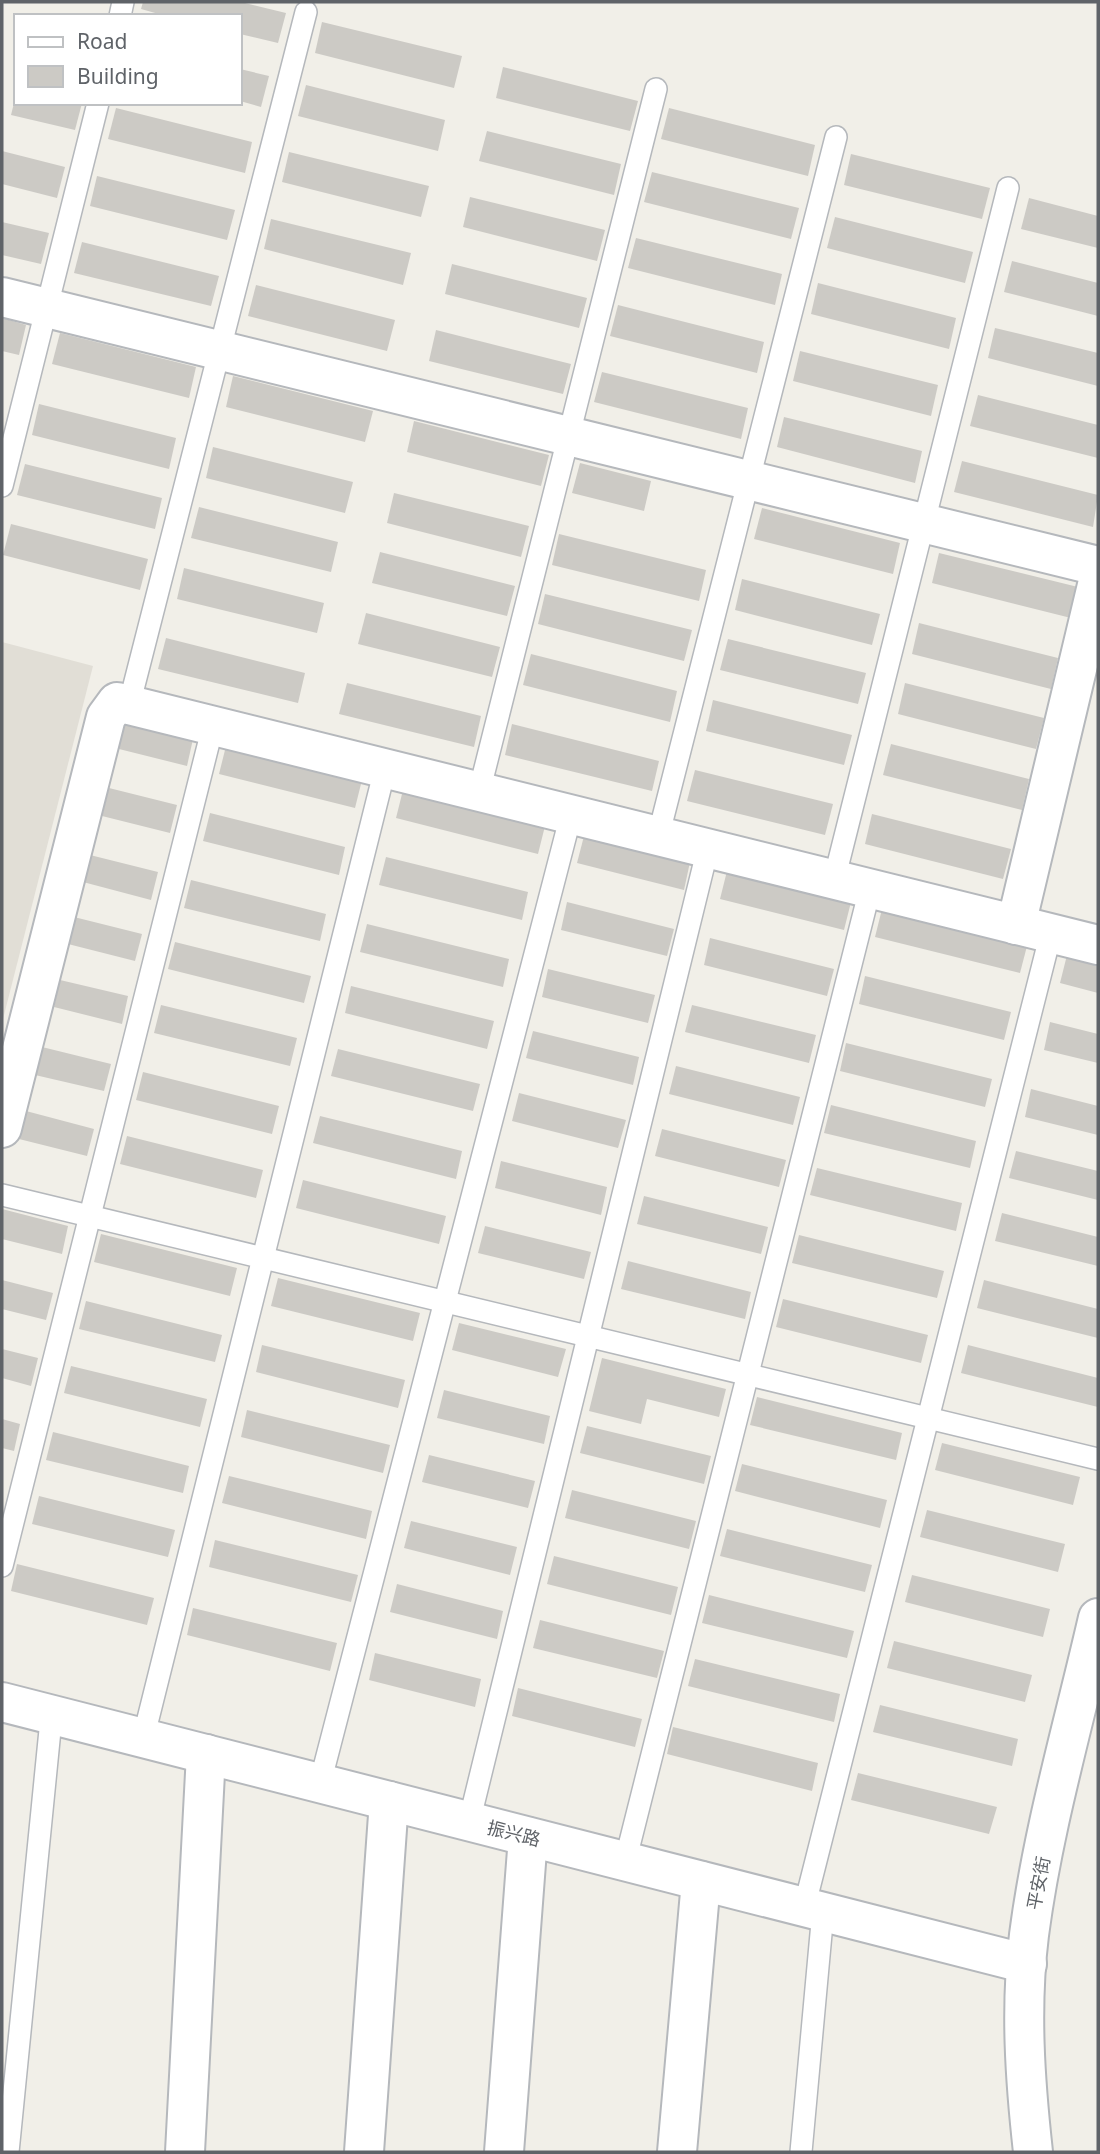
<svg xmlns="http://www.w3.org/2000/svg" width="1100" height="2154" viewBox="0 0 1100 2154" font-family="'Noto Sans','Noto Sans SC',sans-serif">
<style>
.education{fill:#e1ded6}
.building{fill:#cccac5}
.lines{fill:none;stroke-linecap:round;stroke-linejoin:round}
.service-casing{stroke:#b5b8bc;stroke-width:24}
.minor-casing{stroke:#b5b8bc;stroke-width:42}
.tertiary-casing{stroke:#b5b8bc;stroke-width:42}
.service{stroke:#fff;stroke-width:21}
.minor{stroke:#fff;stroke-width:38}
.tertiary{stroke:#fff;stroke-width:38}
.labels{text-anchor:middle;dominant-baseline:central;stroke-width:5;stroke-linejoin:round;paint-order:stroke}
.street-label{font-size:18px;fill:#5f6368;stroke:#fff}
</style>
<rect width="100%" height="100%" fill="#f1efe8"/>
<polygon class="education" points="2,642 93,666 2,1023"/>
<g class="building">
<polygon points="143,2 241,2 286,13 278,43 240,34 240,16 166,16 141,9"/>
<polygon points="322,22 462,56 454,88 315,53"/>
<polygon points="503,67 638,101 630,131 496,98"/>
<polygon points="240,69 269,76 261,107 240,101"/>
<polygon points="306,85 445,120 438,151 298,116"/>
<polygon points="14,103 82,103 75,130 11,115"/>
<polygon points="116,108 252,142 245,173 108,139"/>
<polygon points="669,108 815,145 808,176 661,139"/>
<polygon points="487,131 621,164 614,195 479,161"/>
<polygon points="2,151 65,167 57,198 2,184"/>
<polygon points="289,152 429,186 421,217 282,182"/>
<polygon points="851,154 990,188 982,219 844,185"/>
<polygon points="652,172 799,208 791,239 644,202"/>
<polygon points="97,176 235,210 227,240 90,206"/>
<polygon points="470,197 605,230 597,261 463,227"/>
<polygon points="1029,198 1098,216 1098,248 1021,229"/>
<polygon points="835,217 973,252 965,283 827,248"/>
<polygon points="271,219 411,253 403,285 264,249"/>
<polygon points="2,222 49,233 41,264 2,255"/>
<polygon points="636,238 782,274 775,305 628,268"/>
<polygon points="82,242 219,276 211,306 74,273"/>
<polygon points="1012,261 1098,283 1098,316 1004,292"/>
<polygon points="452,264 587,298 579,328 445,294"/>
<polygon points="818,283 956,318 949,349 811,314"/>
<polygon points="256,285 395,320 387,351 248,316"/>
<polygon points="618,305 764,342 757,373 610,336"/>
<polygon points="2,318 26,325 19,355 2,351"/>
<polygon points="995,328 1098,353 1098,386 988,358"/>
<polygon points="436,330 571,364 563,394 429,361"/>
<polygon points="60,333 196,367 189,398 52,364"/>
<polygon points="800,351 938,385 931,416 793,381"/>
<polygon points="602,372 748,408 741,439 594,402"/>
<polygon points="233,376 373,411 365,442 226,407"/>
<polygon points="978,395 1098,425 1098,458 970,426"/>
<polygon points="39,404 176,438 169,469 32,435"/>
<polygon points="784,417 922,451 915,483 777,447"/>
<polygon points="414,421 549,455 541,486 407,452"/>
<polygon points="213,447 353,482 345,513 206,478"/>
<polygon points="962,461 1098,495 1093,527 954,492"/>
<polygon points="580,463 651,481 644,511 572,493"/>
<polygon points="25,464 162,498 155,529 17,495"/>
<polygon points="394,493 529,526 521,557 387,523"/>
<polygon points="199,507 338,542 331,572 191,538"/>
<polygon points="762,508 900,543 893,574 754,539"/>
<polygon points="11,524 148,559 140,590 3,555"/>
<polygon points="559,534 706,570 699,601 552,565"/>
<polygon points="380,552 515,586 507,616 372,583"/>
<polygon points="939,553 1078,587 1071,618 932,583"/>
<polygon points="184,568 324,603 317,633 177,599"/>
<polygon points="742,579 880,614 872,645 735,610"/>
<polygon points="545,594 692,630 684,661 538,624"/>
<polygon points="366,613 500,647 492,677 358,644"/>
<polygon points="919,623 1058,658 1051,689 912,654"/>
<polygon points="166,638 305,673 298,703 158,669"/>
<polygon points="728,639 866,673 858,704 720,670"/>
<polygon points="531,654 677,691 670,722 523,685"/>
<polygon points="347,683 481,716 474,747 339,714"/>
<polygon points="905,683 1044,718 1036,749 898,714"/>
<polygon points="713,700 852,735 844,765 706,731"/>
<polygon points="125,722 193,739 187,766 119,749"/>
<polygon points="512,724 659,761 652,791 505,755"/>
<polygon points="891,744 1029,779 1022,810 883,775"/>
<polygon points="226,746 362,780 355,808 219,774"/>
<polygon points="695,770 833,804 825,835 687,801"/>
<polygon points="109,788 177,805 170,833 102,816"/>
<polygon points="403,790 545,826 538,854 396,818"/>
<polygon points="210,813 345,847 339,875 203,841"/>
<polygon points="872,814 1011,849 1003,879 865,844"/>
<polygon points="584,836 690,862 684,890 577,863"/>
<polygon points="90,855 158,872 151,900 83,882"/>
<polygon points="386,857 528,892 522,920 379,885"/>
<polygon points="727,871 851,902 844,930 720,899"/>
<polygon points="191,880 326,914 320,941 184,908"/>
<polygon points="567,902 674,929 667,956 561,930"/>
<polygon points="882,909 1027,946 1020,973 875,937"/>
<polygon points="74,917 142,934 135,961 68,944"/>
<polygon points="367,924 509,959 503,987 360,952"/>
<polygon points="710,938 834,969 827,996 704,965"/>
<polygon points="175,942 311,976 304,1003 168,969"/>
<polygon points="1067,955 1098,963 1098,993 1060,983"/>
<polygon points="548,969 655,995 648,1023 542,997"/>
<polygon points="865,976 1011,1012 1004,1040 859,1004"/>
<polygon points="60,980 128,996 122,1024 54,1007"/>
<polygon points="351,986 494,1021 487,1049 345,1013"/>
<polygon points="161,1005 297,1038 290,1066 154,1033"/>
<polygon points="692,1005 816,1035 809,1063 685,1032"/>
<polygon points="1050,1022 1098,1034 1098,1063 1044,1050"/>
<polygon points="533,1031 639,1057 633,1085 526,1058"/>
<polygon points="846,1043 992,1079 985,1107 840,1071"/>
<polygon points="42,1047 111,1064 104,1091 35,1075"/>
<polygon points="338,1049 480,1084 473,1111 331,1076"/>
<polygon points="676,1066 800,1097 793,1125 669,1094"/>
<polygon points="143,1072 279,1106 272,1134 136,1100"/>
<polygon points="1031,1089 1098,1106 1098,1135 1025,1117"/>
<polygon points="519,1093 626,1120 618,1148 512,1121"/>
<polygon points="831,1105 976,1141 970,1168 824,1133"/>
<polygon points="26,1111 94,1129 87,1156 19,1139"/>
<polygon points="320,1116 462,1151 456,1179 313,1143"/>
<polygon points="662,1129 786,1160 779,1187 655,1156"/>
<polygon points="127,1136 263,1170 256,1198 120,1164"/>
<polygon points="1016,1151 1098,1171 1098,1200 1009,1178"/>
<polygon points="501,1161 607,1187 601,1215 495,1188"/>
<polygon points="817,1168 962,1203 956,1231 810,1195"/>
<polygon points="303,1180 446,1216 439,1244 296,1208"/>
<polygon points="644,1196 768,1227 761,1254 637,1224"/>
<polygon points="2,1209 68,1226 62,1254 2,1239"/>
<polygon points="1002,1213 1098,1237 1098,1266 995,1241"/>
<polygon points="485,1226 591,1252 584,1279 478,1253"/>
<polygon points="101,1234 237,1268 230,1296 94,1262"/>
<polygon points="799,1235 944,1271 937,1298 792,1263"/>
<polygon points="628,1261 751,1292 745,1319 621,1289"/>
<polygon points="278,1278 420,1313 413,1341 271,1306"/>
<polygon points="2,1280 53,1293 46,1320 2,1309"/>
<polygon points="984,1280 1098,1309 1098,1338 977,1308"/>
<polygon points="783,1299 928,1335 921,1363 776,1327"/>
<polygon points="86,1301 222,1335 215,1362 79,1329"/>
<polygon points="459,1323 566,1349 558,1377 452,1350"/>
<polygon points="262,1345 405,1380 398,1408 256,1372"/>
<polygon points="968,1345 1098,1378 1098,1407 961,1373"/>
<polygon points="2,1349 38,1358 31,1386 2,1378"/>
<polygon points="602,1358 726,1389 719,1417 647,1399 641,1424 589,1411"/>
<polygon points="71,1366 207,1399 200,1427 64,1393"/>
<polygon points="444,1390 550,1416 544,1444 437,1418"/>
<polygon points="757,1397 902,1433 896,1460 750,1425"/>
<polygon points="247,1410 390,1445 383,1473 241,1437"/>
<polygon points="2,1419 20,1424 14,1451 2,1448"/>
<polygon points="587,1426 711,1456 704,1484 580,1453"/>
<polygon points="53,1432 189,1466 183,1493 46,1460"/>
<polygon points="942,1443 1080,1477 1073,1505 935,1470"/>
<polygon points="429,1455 535,1481 528,1508 422,1482"/>
<polygon points="742,1464 887,1500 880,1528 735,1491"/>
<polygon points="229,1476 372,1511 366,1539 222,1503"/>
<polygon points="572,1490 696,1521 689,1549 565,1518"/>
<polygon points="39,1496 175,1530 168,1557 32,1524"/>
<polygon points="927,1510 1065,1544 1058,1572 920,1537"/>
<polygon points="411,1521 517,1547 510,1575 404,1548"/>
<polygon points="727,1529 872,1565 865,1592 720,1556"/>
<polygon points="215,1540 358,1575 351,1602 209,1567"/>
<polygon points="554,1556 678,1587 671,1615 547,1584"/>
<polygon points="17,1564 154,1598 147,1625 11,1591"/>
<polygon points="912,1575 1050,1609 1043,1637 905,1602"/>
<polygon points="397,1584 503,1611 497,1639 390,1612"/>
<polygon points="709,1595 854,1631 847,1658 702,1623"/>
<polygon points="193,1608 337,1643 330,1671 187,1635"/>
<polygon points="540,1620 664,1651 657,1678 533,1648"/>
<polygon points="894,1641 1032,1675 1025,1702 887,1668"/>
<polygon points="375,1653 481,1679 475,1707 369,1680"/>
<polygon points="695,1659 840,1694 834,1722 688,1686"/>
<polygon points="518,1688 642,1719 635,1747 512,1716"/>
<polygon points="880,1705 1018,1739 1012,1766 873,1732"/>
<polygon points="673,1727 818,1763 812,1791 667,1754"/>
<polygon points="858,1773 997,1807 989,1834 851,1800"/>
</g>
<g class="lines">
<g class="service-casing">
<g id="service">
<polyline points="120,16 123,2"/>
<polyline points="2,486 98,103"/>
<polyline points="129,705 306,12"/>
<polyline points="479,792 656,89"/>
<polyline points="658,837 836,137"/>
<polyline points="834,880 1008,188"/>
<polyline points="2,1195 1098,1459"/>
<polyline points="2,1566 213,726"/>
<polyline points="143,1739 385,769"/>
<polyline points="320,1783 571,815"/>
<polyline points="469,1822 708,848"/>
<polyline points="625,1862 870,889"/>
<polyline points="804,1908 1051,933"/>
<polyline points="8,2152 50,1730"/>
<polyline points="801,2152 823,1912"/>
</g>
</g>
<g class="minor-casing">
<g id="minor">
<polyline points="2,297 1098,566"/>
<polyline points="1016,925 1098,581"/>
<polyline points="2,1128 106,717 117,702 1098,945"/>
<polyline points="185,2152 206,1754"/>
<polyline points="364,2152 389,1801"/>
<polyline points="504,2152 528,1837"/>
<polyline points="677,2152 701,1881"/>
</g>
</g>
<g class="tertiary-casing">
<g id="tertiary">
<polyline points="2,1702 1027,1964"/>
<path d="M1033,2152C1025,2080 1020,2008 1029,1935C1043,1828 1074,1723 1098,1618"/>
</g>
</g>
<use href="#service" class="service"/>
<use href="#minor" class="minor"/>
<use href="#tertiary" class="tertiary"/>
</g>
<g class="labels">
<g class="street-label">
<text transform="translate(514 1833) rotate(14)">振兴路</text>
<text transform="translate(1038 1883) rotate(-79)">平安街</text>
</g>
</g>
<rect width="1100" height="2154" fill="none" stroke="#5f6368" stroke-width="7"/>
<rect x="14" y="14" width="228" height="91" fill="#ffffff" stroke="#bfc1c3" stroke-width="2"/>
<rect x="28" y="37" width="35" height="10" fill="#ffffff" stroke="#bfc1c3" stroke-width="2"/>
<text x="77" y="49" font-size="21" fill="#5f6368">Road</text>
<rect x="28" y="66" width="35" height="21" fill="#cccac5" stroke="#bfc1c3" stroke-width="2"/>
<text x="77" y="84" font-size="21" fill="#5f6368">Building</text>
</svg>
